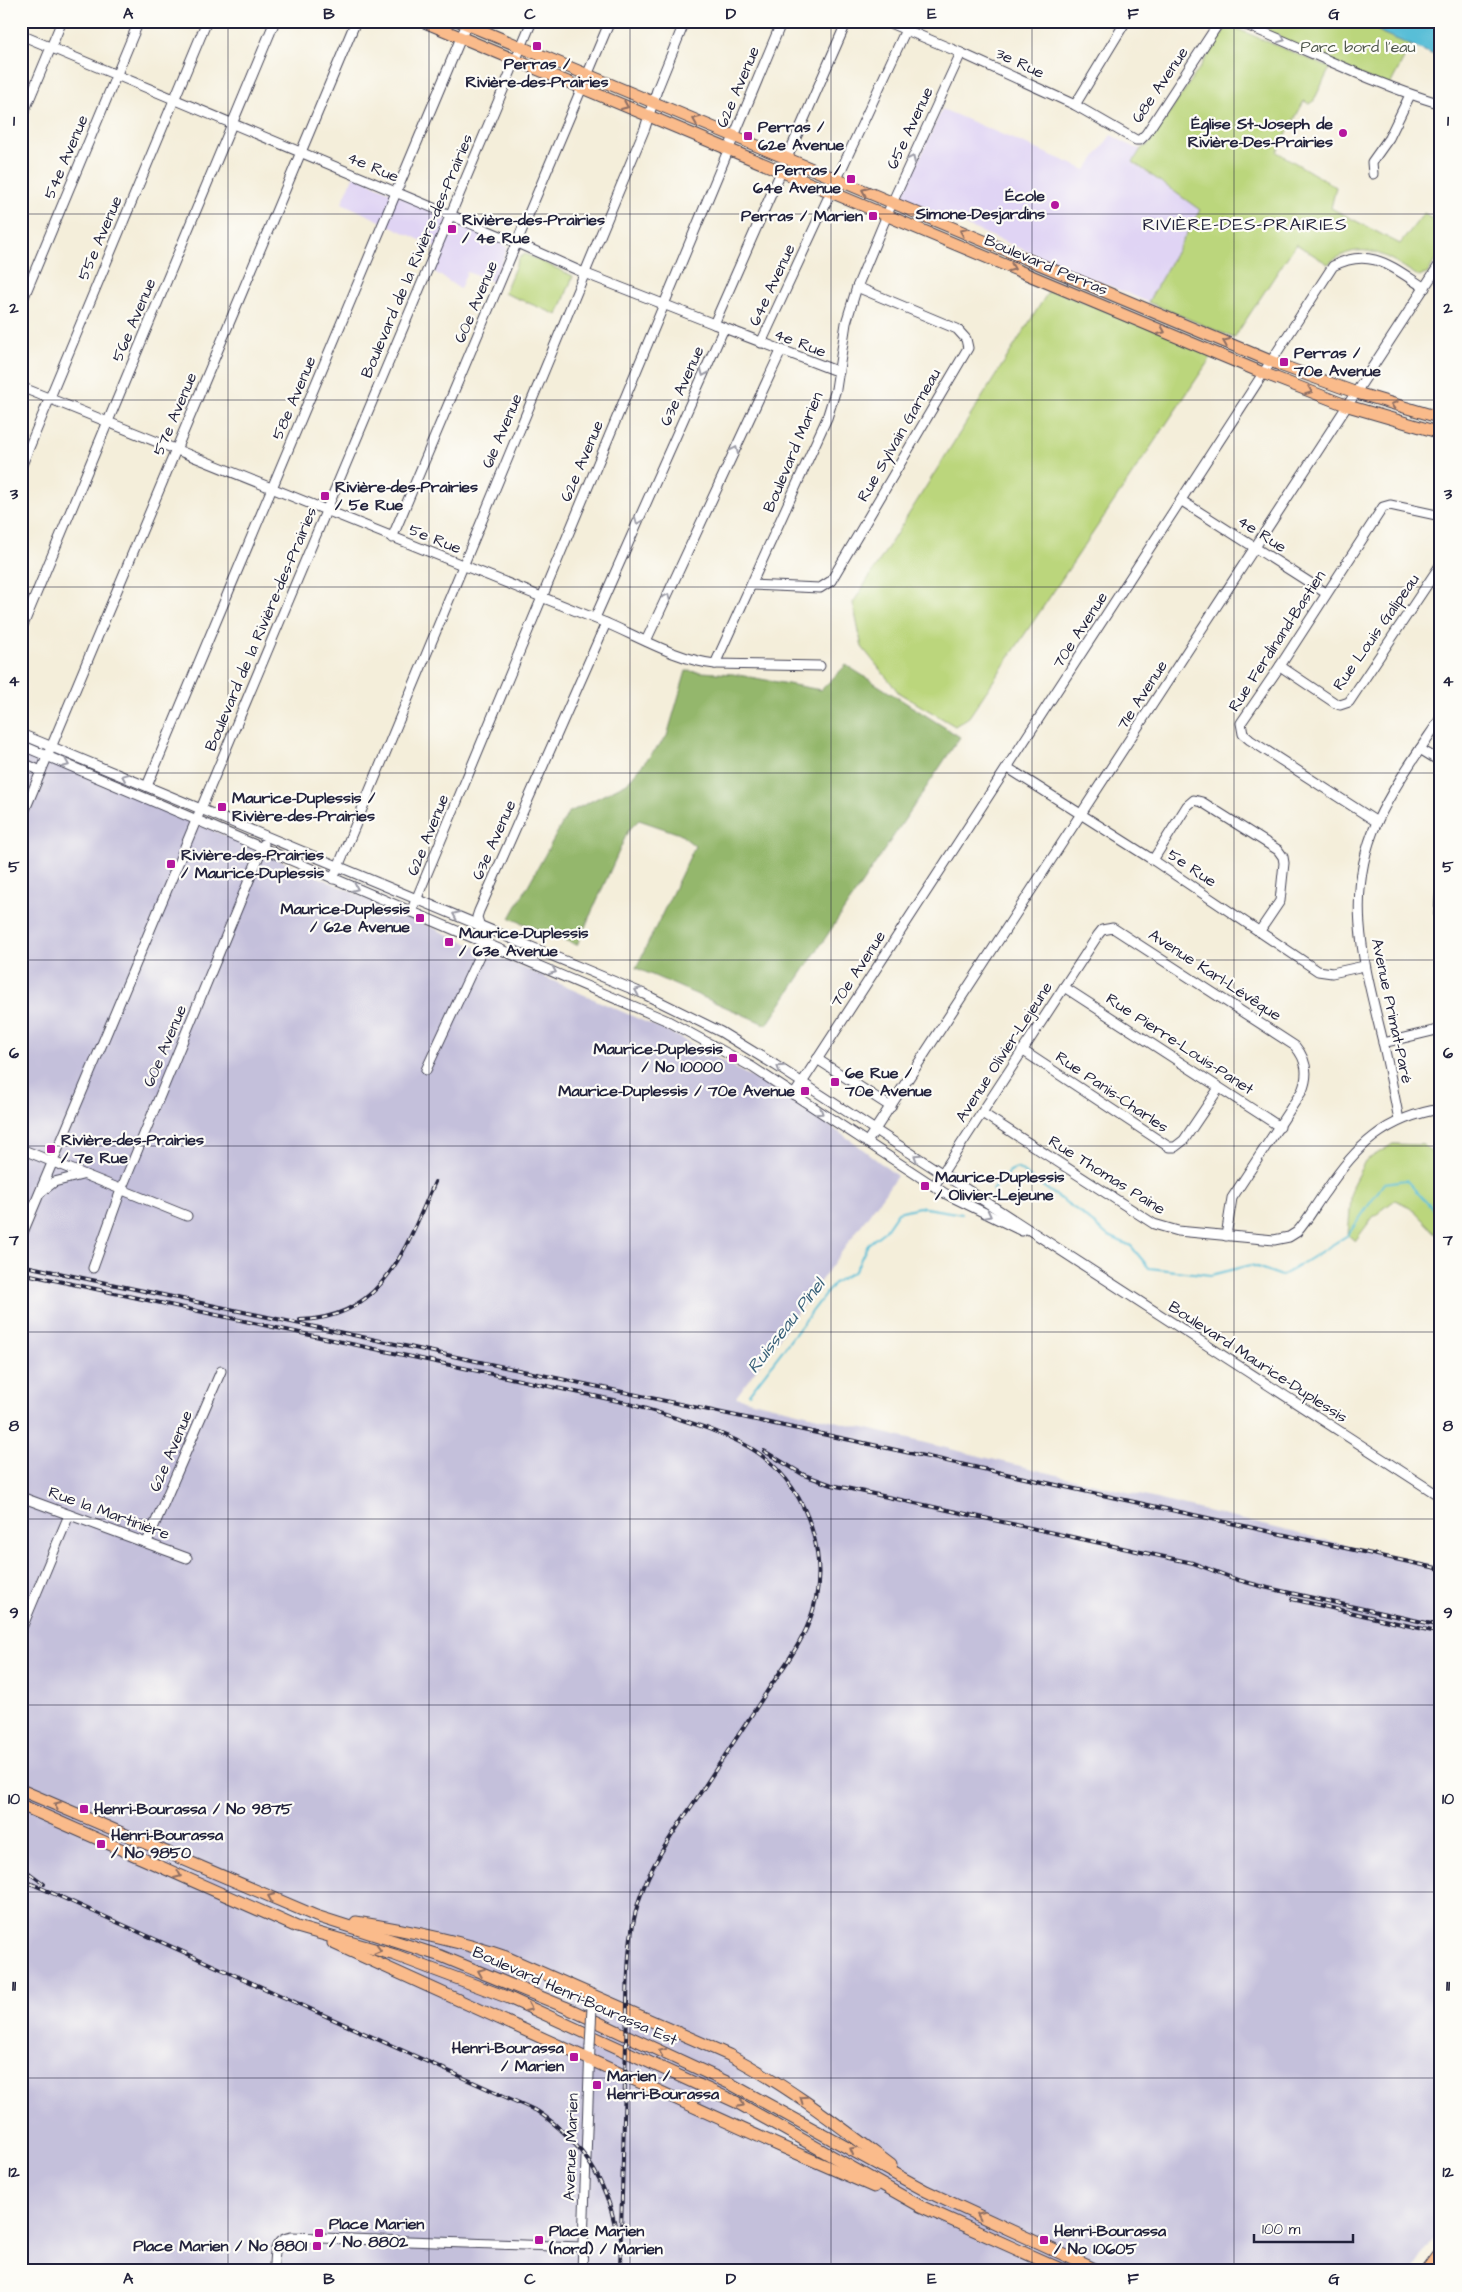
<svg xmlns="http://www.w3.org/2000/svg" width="1462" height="2292" viewBox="0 0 1462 2292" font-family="'Architects Daughter',sans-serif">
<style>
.built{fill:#e0d4f4}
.industrial{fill:#c4c0db}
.green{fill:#bbd67c;stroke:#6e7c5c}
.forest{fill:#94b76c;stroke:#5b6c54}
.water{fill:#59bed7;stroke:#3e7089}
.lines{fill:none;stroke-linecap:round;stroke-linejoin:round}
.stream{stroke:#59bed7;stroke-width:2}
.minor-casing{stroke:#424153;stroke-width:11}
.major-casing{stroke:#424153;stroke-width:13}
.minor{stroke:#fff;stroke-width:9}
.major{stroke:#fabb8b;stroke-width:11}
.rail-casing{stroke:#22223b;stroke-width:4}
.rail{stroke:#fdfcf7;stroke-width:2;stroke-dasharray:5.5;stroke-linecap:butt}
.minor-bridge-casing{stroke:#424153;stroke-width:11;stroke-linecap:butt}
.minor-bridge{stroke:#fff;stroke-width:9}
.oneway{stroke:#9c9ca7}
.oneway2{stroke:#8e6e63}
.grid{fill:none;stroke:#22223b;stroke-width:1;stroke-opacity:0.55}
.poi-dot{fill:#b5179e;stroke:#fdfcf7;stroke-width:2}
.labels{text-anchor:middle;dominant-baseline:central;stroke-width:4.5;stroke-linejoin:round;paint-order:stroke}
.park-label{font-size:16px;fill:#50584e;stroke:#fdfcf7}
.street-label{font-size:16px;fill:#22223b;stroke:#fdfcf7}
.poi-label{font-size:16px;font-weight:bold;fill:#22223b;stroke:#fdfcf7;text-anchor:start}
.neighbourhood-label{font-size:18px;letter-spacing:1px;fill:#22223b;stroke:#fdfcf7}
.water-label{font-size:18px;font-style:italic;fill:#386079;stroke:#fdfcf7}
.neatline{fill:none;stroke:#22223b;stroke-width:2}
.grid-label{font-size:16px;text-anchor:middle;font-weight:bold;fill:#22223b}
</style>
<rect width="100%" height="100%" fill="#fdfcf7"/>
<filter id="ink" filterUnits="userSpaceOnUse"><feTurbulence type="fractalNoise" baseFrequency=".02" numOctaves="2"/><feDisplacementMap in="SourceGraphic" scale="10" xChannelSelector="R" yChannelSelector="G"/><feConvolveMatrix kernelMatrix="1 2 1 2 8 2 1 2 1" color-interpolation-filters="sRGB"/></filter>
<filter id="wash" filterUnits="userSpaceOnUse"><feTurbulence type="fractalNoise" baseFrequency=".0096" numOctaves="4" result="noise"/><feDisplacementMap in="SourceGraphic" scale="20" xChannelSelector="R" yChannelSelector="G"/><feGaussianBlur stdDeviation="1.12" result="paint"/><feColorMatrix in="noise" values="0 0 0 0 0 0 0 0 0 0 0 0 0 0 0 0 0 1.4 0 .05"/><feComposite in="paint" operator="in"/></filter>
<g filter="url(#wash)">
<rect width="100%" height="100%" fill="#f4eeda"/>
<g class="built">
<polygon points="942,109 1086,170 1111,135 1133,147 1141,149 1133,163 1200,210 1148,302 903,199 903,195"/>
<polygon points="354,175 506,246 507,249 494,282 467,272 460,289 429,268 437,248 342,203"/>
</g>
<polygon class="industrial" points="21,745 677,1036 784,1095 855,1143 897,1176 736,1397 1441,1568 1441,2228 1413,2271 21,2271"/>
<g class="green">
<polygon points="1235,21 1362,21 1384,34 1411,45 1389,87"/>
<path d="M1228,25L1330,68L1313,102L1310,104L1304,101L1277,152L1336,187L1331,208L1400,244L1424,213L1441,225V251L1427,274L1418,276C1386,256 1363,237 1328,264L1296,244L1234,338L1148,302L1200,210L1133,162L1141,149L1149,144Z"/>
<polygon points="525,254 573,276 558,315 504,293 519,258"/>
<polygon points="1050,289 1214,353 969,717 955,726 899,693 862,647 853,603"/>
<polygon points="1393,1144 1424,1145 1441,1162 1441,1239 1410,1207 1395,1200 1373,1217 1355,1241 1348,1235 1352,1186 1365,1161"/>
</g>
<polygon class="forest" points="846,665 960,737 767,1025 636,968 695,846 680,834 639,820 628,831 577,945 510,918 568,813 627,783 667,736 686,671 733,674 821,690"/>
<polygon class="water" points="1362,21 1441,21 1441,58 1384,34"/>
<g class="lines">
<g class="stream">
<polyline points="992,1190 1010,1171 1017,1168 1078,1211 1107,1235 1131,1246 1149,1268 1211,1275 1251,1265 1282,1276 1348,1235 1384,1183 1406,1180 1441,1218"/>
<polyline points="749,1394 834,1283 855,1271 868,1244 885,1231 898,1212 919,1207 962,1214"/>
</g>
</g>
</g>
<g filter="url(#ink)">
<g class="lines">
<g class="minor-casing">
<g id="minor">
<polyline points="885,21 961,53 1075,105 1136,140 1140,140 1146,134 1220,21"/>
<polyline points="1034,21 1038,21"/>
<path d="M1236,21C1305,48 1370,83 1441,104"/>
<polyline points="21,35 517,243 584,273 714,324"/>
<polyline points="1075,105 1126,21"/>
<polyline points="21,119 62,21"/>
<polyline points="787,158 847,21"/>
<polyline points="781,172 714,324 839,372"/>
<polyline points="1373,174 1372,162 1389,138 1410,95"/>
<polyline points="21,304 139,21"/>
<polyline points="761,343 910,21"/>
<path d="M21,387L606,623C641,638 678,660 715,664L820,666"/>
<polyline points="21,467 207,21"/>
<polyline points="1182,501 1326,593"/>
<polyline points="392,538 610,21"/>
<polyline points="752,585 820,588 831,581 968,348 966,339 957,329 857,287"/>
<polyline points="595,618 724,328"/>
<polyline points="21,630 275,21"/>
<polyline points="646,641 781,351"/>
<polyline points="715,664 827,418 836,389 846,323 857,287 892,203 961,53"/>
<polyline points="1280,666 1335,703 1340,705 1349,702 1441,564"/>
<polyline points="21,734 644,994 721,1032 775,1065 1441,1497"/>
<polyline points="21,745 668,1021 752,1067 946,1194 1022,1231"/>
<polyline points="1420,749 1441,762"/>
<polyline points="21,762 41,771"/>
<polyline points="1008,768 1153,860 1318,971 1332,973 1364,966"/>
<polyline points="147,786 468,21"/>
<polyline points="21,819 356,21"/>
<polyline points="1377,822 1250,740 1243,734 1241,723 1280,666 1383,507 1390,505 1441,516"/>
<polyline points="1153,860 1187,806 1194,800 1202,802 1278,850 1283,857 1284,863 1280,901 1259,932"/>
<polyline points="333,879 645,128 657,90 685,21"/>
<polyline points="1441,886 1439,914 1441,937"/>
<polyline points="411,912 782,21"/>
<polyline points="1064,987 1280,1127"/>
<polyline points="1383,1043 1441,1029"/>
<polyline points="1022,1050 1169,1147 1175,1147 1184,1140 1219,1088"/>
<polyline points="817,1059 891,1107"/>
<polyline points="426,1070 485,943 477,917 479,911 606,623"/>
<path d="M794,1095L1333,266C1371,246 1393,268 1425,288"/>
<path d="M982,1113L1154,1224L1178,1231L1274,1240L1289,1237L1297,1232C1308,1220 1316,1204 1326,1191C1355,1147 1386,1117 1441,1109"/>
<path d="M1399,1120C1394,1094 1389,1068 1383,1042C1365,967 1343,897 1377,822C1394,785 1419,751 1441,718"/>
<polyline points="867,1142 1441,262"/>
<polyline points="21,1149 187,1216"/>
<path d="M934,1186L1098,935L1102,930L1113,928L1295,1046C1307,1060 1309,1074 1302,1091L1232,1198L1226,1236"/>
<polyline points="40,1193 54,1182 82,1175"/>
<polyline points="21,1237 532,21"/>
<polyline points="93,1268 121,1190 264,844"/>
<polyline points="21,1497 187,1558"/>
<polyline points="147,1542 221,1371"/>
<polyline points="21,1630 69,1515"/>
<path d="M274,2271C274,2255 273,2239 292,2237L582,2247"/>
<polyline points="582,2271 590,2046"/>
</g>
</g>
<g class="major-casing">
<g id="major">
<polyline points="422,21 1263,373 1348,406 1441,433"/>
<polyline points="459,21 1280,365 1357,393 1441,418"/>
<polyline points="21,1790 316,1916 441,1956 565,2007 731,2084 926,2191 1099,2271"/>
<polyline points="21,1805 297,1927 395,1955 509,1998 736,2102 920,2206 1065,2271"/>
<path d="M356,1922C407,1930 457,1940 506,1957L729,2055C787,2085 838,2125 891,2165"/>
<polyline points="333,1943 780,2146 874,2187"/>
<polyline points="1427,2271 1441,2252"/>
</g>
</g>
<use href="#minor" class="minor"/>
<use href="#major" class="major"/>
<g class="rail-casing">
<g id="rail">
<polyline points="21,1265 855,1441 1441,1569"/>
<path d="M21,1273L627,1403C666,1416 730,1431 761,1455C811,1493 832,1564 809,1622C799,1648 781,1670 766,1693C742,1729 719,1765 695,1801C674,1832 651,1863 639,1900C625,1943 628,1998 626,2043C624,2119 622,2195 620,2271"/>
<path d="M300,1320C384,1319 406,1246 435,1182"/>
<polyline points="764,1451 804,1475 832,1485 1155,1555 1193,1563 1238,1580 1268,1588 1441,1626"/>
<polyline points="1292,1599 1441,1633"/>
<polyline points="21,1867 44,1884"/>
<path d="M21,1879L537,2111C580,2140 607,2180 616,2231"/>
</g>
</g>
<use href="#rail" class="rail"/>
<g class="minor-bridge-casing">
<polyline id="minor-bridge" points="590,2046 592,2007"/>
</g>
<use href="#minor-bridge" class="minor-bridge"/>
</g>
<defs><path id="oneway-chevron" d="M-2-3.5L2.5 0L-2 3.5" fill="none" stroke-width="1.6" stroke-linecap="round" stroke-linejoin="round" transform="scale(1.25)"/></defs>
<g class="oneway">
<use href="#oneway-chevron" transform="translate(1282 39) rotate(22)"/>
<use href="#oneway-chevron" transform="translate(912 159) rotate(-65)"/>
<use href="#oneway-chevron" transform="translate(704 373) rotate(114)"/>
<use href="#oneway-chevron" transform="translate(735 450) rotate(-65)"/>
<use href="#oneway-chevron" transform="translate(638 521) rotate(114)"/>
<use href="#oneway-chevron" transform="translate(667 597) rotate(-65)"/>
<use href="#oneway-chevron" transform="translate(66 764) rotate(23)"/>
<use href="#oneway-chevron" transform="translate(125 777) rotate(-157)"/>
<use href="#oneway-chevron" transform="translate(355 888) rotate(23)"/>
<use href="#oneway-chevron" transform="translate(456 915) rotate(-157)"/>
<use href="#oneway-chevron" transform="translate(553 971) rotate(23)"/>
<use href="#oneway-chevron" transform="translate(638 991) rotate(-157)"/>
<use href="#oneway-chevron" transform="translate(780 1068) rotate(-147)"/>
<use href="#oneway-chevron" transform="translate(820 1112) rotate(33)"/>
<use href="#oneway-chevron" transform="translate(917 1157) rotate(-147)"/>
<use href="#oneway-chevron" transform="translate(988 1215) rotate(27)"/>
</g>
<g class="oneway2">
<use href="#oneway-chevron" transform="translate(625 106) rotate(23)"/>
<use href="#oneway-chevron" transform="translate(696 120) rotate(-157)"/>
<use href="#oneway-chevron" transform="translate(865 191) rotate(-157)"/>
<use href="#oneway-chevron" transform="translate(963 232) rotate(-157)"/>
<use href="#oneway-chevron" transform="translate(1012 268) rotate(22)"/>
<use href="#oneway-chevron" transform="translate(1162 331) rotate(23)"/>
<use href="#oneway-chevron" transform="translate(1226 342) rotate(-157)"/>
<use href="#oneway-chevron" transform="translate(1309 391) rotate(21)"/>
<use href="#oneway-chevron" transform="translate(1394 405) rotate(-162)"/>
<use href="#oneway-chevron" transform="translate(57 1805) rotate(-157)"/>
<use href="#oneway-chevron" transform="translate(178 1875) rotate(24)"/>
<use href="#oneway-chevron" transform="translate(271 1897) rotate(-157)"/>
<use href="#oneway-chevron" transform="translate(378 1950) rotate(16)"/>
<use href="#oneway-chevron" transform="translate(481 1972) rotate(-158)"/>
<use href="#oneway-chevron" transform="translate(529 2008) rotate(25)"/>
<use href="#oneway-chevron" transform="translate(662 2052) rotate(-155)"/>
<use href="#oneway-chevron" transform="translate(803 2099) rotate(-145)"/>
<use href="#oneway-chevron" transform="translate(741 2104) rotate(27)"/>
<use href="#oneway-chevron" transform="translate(853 2150) rotate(-151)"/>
<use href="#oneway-chevron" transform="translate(980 2215) rotate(-156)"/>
</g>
</g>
<path class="grid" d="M228,21V2271M429,21V2271M630,21V2271M831,21V2271M1032,21V2271M1234,21V2271M21,214H1441M21,400H1441M21,587H1441M21,773H1441M21,960H1441M21,1146H1441M21,1332H1441M21,1519H1441M21,1705H1441M21,1892H1441M21,2078H1441"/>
<g class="poi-dot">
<rect x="532" y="41" width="10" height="10" rx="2.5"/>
<circle cx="1343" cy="133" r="5"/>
<rect x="743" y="131" width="10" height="10" rx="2.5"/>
<rect x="846" y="174" width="10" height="10" rx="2.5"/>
<circle cx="1055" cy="205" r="5"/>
<rect x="868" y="211" width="10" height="10" rx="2.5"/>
<rect x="447" y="224" width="10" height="10" rx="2.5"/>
<rect x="1279" y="357" width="10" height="10" rx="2.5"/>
<rect x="320" y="491" width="10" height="10" rx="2.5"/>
<rect x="217" y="802" width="10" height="10" rx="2.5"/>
<rect x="166" y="859" width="10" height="10" rx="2.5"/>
<rect x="415" y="913" width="10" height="10" rx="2.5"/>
<rect x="444" y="937" width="10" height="10" rx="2.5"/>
<rect x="728" y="1053" width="10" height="10" rx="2.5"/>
<rect x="830" y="1077" width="10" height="10" rx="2.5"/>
<rect x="800" y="1086" width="10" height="10" rx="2.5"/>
<rect x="46" y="1144" width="10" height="10" rx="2.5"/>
<rect x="920" y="1181" width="10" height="10" rx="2.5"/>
<rect x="79" y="1804" width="10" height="10" rx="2.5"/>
<rect x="96" y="1839" width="10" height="10" rx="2.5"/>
<rect x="569" y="2052" width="10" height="10" rx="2.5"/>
<rect x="592" y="2080" width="10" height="10" rx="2.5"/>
<rect x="314" y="2228" width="10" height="10" rx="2.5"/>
<rect x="534" y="2235" width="10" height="10" rx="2.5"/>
<rect x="1039" y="2235" width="10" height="10" rx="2.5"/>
<rect x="312" y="2241" width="10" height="10" rx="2.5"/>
</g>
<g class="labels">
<g class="park-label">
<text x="1358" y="47">Parc bord l'eau</text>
</g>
<g class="street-label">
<text transform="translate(1020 63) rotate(25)">3e Rue</text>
<text transform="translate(1160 85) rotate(-56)">68e Avenue</text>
<text transform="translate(738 87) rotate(-67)">62e Avenue</text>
<text transform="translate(910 128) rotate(-65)">65e Avenue</text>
<text transform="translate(66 157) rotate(-67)">54e Avenue</text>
<text transform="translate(373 167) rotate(23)">4e Rue</text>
<text transform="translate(100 238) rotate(-67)">55e Avenue</text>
<text transform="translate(417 256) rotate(-67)">Boulevard de la Rivière-des-Prairies</text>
<text transform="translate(1046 265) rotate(23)">Boulevard Perras</text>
<text transform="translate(772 285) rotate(-65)">64e Avenue</text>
<text transform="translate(476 302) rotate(-67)">60e Avenue</text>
<text transform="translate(134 320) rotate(-67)">56e Avenue</text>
<text transform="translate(800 343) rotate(21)">4e Rue</text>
<text transform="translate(682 386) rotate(-66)">63e Avenue</text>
<text transform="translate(294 398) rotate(-67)">58e Avenue</text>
<text transform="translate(175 414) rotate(-67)">57e Avenue</text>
<text transform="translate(502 431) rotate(-67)">61e Avenue</text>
<text transform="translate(899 435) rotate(-60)">Rue Sylvain Garneau</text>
<text transform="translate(793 452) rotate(-67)">Boulevard Marien</text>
<text transform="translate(582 461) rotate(-67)">62e Avenue</text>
<text transform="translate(1262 534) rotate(33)">4e Rue</text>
<text transform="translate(435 539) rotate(22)">5e Rue</text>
<text transform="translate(261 629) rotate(-67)">Boulevard de la Rivière-des-Prairies</text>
<text transform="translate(1080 630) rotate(-57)">70e Avenue</text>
<text transform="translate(1376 632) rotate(-55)">Rue Louis Galipeau</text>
<text transform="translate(1277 641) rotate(-57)">Rue Ferdinand-Bastien</text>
<text transform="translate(1142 695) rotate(-57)">71e Avenue</text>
<text transform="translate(428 835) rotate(-68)">62e Avenue</text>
<text transform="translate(494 840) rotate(-66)">63e Avenue</text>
<text transform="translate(1192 868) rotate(34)">5e Rue</text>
<text transform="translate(858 969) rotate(-57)">70e Avenue</text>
<text transform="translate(1215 975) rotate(33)">Avenue Karl-Lévêque</text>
<text transform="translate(1392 1011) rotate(78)">Avenue Primat-Paré</text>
<text transform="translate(1180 1044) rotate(33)">Rue Pierre-Louis-Panet</text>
<text transform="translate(165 1046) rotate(-67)">60e Avenue</text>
<text transform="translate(1004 1052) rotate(-57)">Avenue Olivier-Lejeune</text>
<text transform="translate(1112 1092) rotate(34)">Rue Panis-Charles</text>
<text transform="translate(1107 1175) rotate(32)">Rue Thomas Paine</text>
<text transform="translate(1258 1362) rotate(33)">Boulevard Maurice-Duplessis</text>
<text transform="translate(171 1451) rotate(-67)">62e Avenue</text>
<text transform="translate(109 1513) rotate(20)">Rue la Martinière</text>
<text transform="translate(575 1996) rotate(24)">Boulevard Henri-Bourassa Est</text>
<text transform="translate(571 2147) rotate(-88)">Avenue Marien</text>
</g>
<g class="poi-label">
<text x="537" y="64" text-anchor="middle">Perras /<tspan x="537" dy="18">Rivière-des-Prairies</tspan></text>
<text x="1333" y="124" text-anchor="end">Église St-Joseph de<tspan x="1333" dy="18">Rivière-Des-Prairies</tspan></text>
<text x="758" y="127">Perras /<tspan x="758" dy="18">62e Avenue</tspan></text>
<text x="841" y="170" text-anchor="end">Perras /<tspan x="841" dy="18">64e Avenue</tspan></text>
<text x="1045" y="196" text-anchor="end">École<tspan x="1045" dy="18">Simone-Desjardins</tspan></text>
<text x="863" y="216" text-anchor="end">Perras / Marien</text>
<text x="462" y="220">Rivière-des-Prairies<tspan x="462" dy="18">/ 4e Rue</tspan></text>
<text x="1294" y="353">Perras /<tspan x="1294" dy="18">70e Avenue</tspan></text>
<text x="335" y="487">Rivière-des-Prairies<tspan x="335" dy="18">/ 5e Rue</tspan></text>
<text x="232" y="798">Maurice-Duplessis /<tspan x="232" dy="18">Rivière-des-Prairies</tspan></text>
<text x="181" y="855">Rivière-des-Prairies<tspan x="181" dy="18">/ Maurice-Duplessis</tspan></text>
<text x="410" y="909" text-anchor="end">Maurice-Duplessis<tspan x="410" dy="18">/ 62e Avenue</tspan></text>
<text x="459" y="933">Maurice-Duplessis<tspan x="459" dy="18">/ 63e Avenue</tspan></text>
<text x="723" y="1049" text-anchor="end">Maurice-Duplessis<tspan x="723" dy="18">/ No 10000</tspan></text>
<text x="845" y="1073">6e Rue /<tspan x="845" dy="18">70e Avenue</tspan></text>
<text x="795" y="1091" text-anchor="end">Maurice-Duplessis / 70e Avenue</text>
<text x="61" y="1140">Rivière-des-Prairies<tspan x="61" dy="18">/ 7e Rue</tspan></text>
<text x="935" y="1177">Maurice-Duplessis<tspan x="935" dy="18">/ Olivier-Lejeune</tspan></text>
<text x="94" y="1809">Henri-Bourassa / No 9875</text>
<text x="111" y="1835">Henri-Bourassa<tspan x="111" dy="18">/ No 9850</tspan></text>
<text x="564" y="2048" text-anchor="end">Henri-Bourassa<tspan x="564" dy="18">/ Marien</tspan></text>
<text x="607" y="2076">Marien /<tspan x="607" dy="18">Henri-Bourassa</tspan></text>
<text x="329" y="2224">Place Marien<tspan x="329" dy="18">/ No 8802</tspan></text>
<text x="549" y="2231">Place Marien<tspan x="549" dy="18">(nord) / Marien</tspan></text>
<text x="1054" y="2231">Henri-Bourassa<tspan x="1054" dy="18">/ No 10605</tspan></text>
<text x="307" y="2246" text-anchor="end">Place Marien / No 8801</text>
</g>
<g class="neighbourhood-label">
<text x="1245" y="224">RIVIÈRE-DES-PRAIRIES</text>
</g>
<g class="water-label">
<text transform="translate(786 1326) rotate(-52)">Ruisseau Pinel</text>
</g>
</g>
<rect width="1462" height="2292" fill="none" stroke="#fdfcf7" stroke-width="55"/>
<path d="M1254 2234v8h99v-8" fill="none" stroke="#22223b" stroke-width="2.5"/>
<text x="1262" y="2234" font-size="15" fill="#22223b" stroke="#fdfcf7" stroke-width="4" paint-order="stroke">100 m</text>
<rect x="28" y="28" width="1406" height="2236" class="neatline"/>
<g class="grid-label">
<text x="128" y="19">A</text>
<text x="329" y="19">B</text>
<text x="530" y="19">C</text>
<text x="731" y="19">D</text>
<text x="932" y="19">E</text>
<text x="1133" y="19">F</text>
<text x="1334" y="19">G</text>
<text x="14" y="126">1</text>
<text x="1448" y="126">1</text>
<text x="14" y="313">2</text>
<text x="1448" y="313">2</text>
<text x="14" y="499">3</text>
<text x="1448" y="499">3</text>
<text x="14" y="686">4</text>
<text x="1448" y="686">4</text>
<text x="14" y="872">5</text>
<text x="1448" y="872">5</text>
<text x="14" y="1058">6</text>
<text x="1448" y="1058">6</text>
<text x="14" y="1245">7</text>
<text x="1448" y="1245">7</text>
<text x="14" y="1431">8</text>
<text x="1448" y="1431">8</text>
<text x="14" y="1618">9</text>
<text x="1448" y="1618">9</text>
<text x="14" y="1804">10</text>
<text x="1448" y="1804">10</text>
<text x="14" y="1991">11</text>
<text x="1448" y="1991">11</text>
<text x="14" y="2177">12</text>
<text x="1448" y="2177">12</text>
<text x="128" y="2284">A</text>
<text x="329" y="2284">B</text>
<text x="530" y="2284">C</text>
<text x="731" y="2284">D</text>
<text x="932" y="2284">E</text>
<text x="1133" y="2284">F</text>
<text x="1334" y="2284">G</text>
</g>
</svg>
